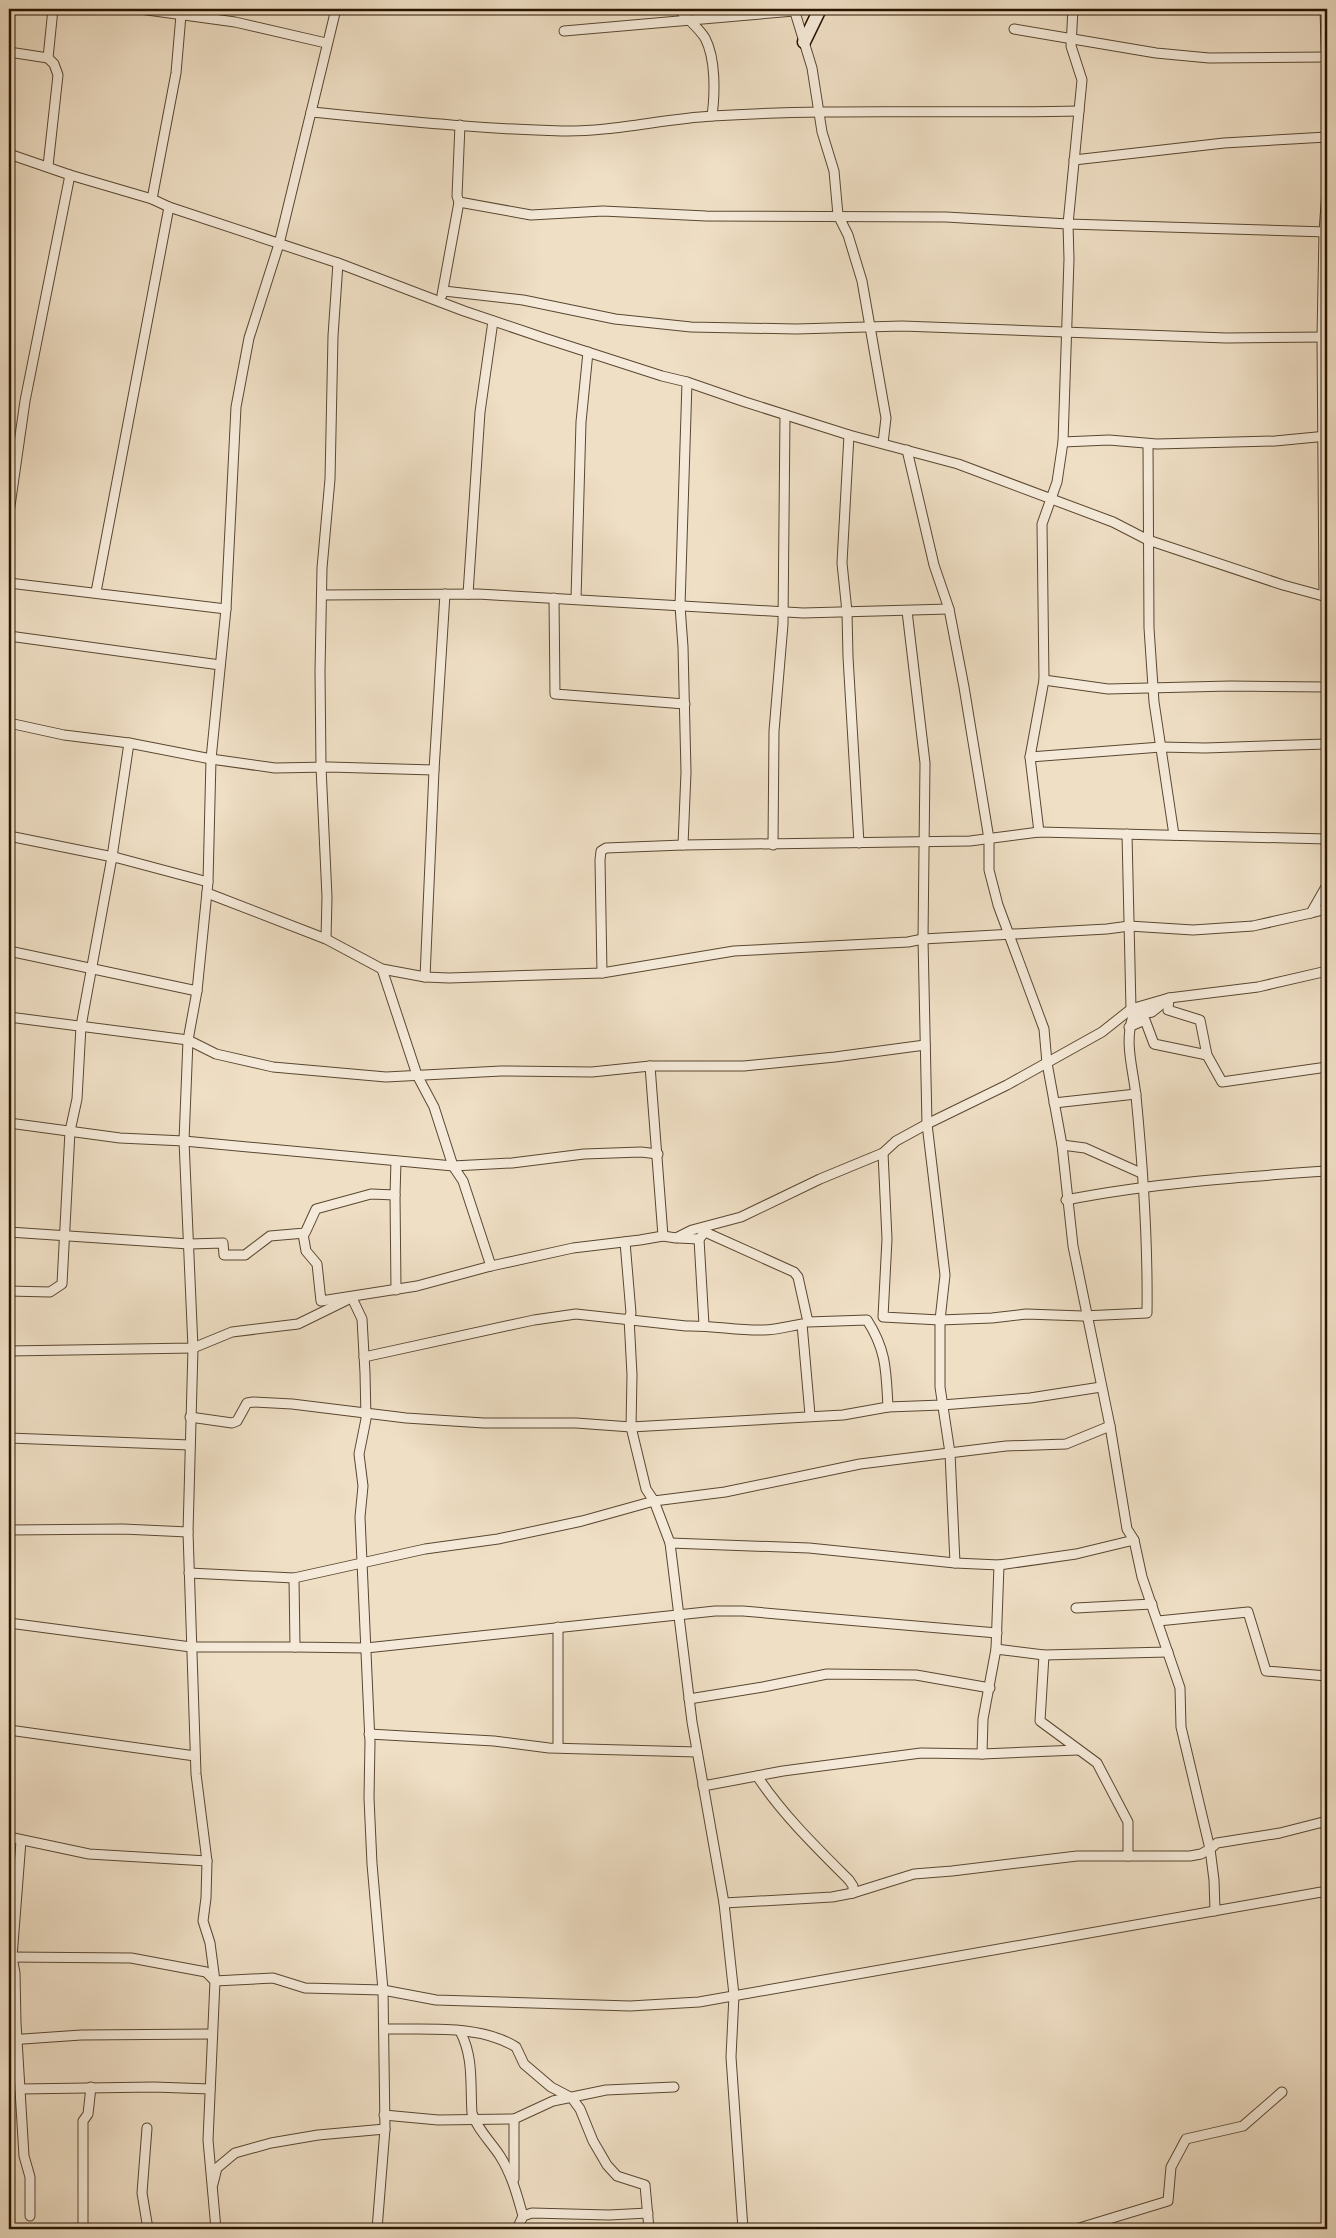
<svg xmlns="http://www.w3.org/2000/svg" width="1336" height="2238" viewBox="0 0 1336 2238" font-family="'Old Standard TT',serif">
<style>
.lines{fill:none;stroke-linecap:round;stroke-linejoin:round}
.street-casing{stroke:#5a4731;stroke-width:11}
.secondary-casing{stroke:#291400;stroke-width:15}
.street{stroke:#f5ead9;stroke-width:9}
.secondary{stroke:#f5ead9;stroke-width:12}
</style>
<rect width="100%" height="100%" fill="#efdfc5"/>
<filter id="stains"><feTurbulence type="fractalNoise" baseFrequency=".004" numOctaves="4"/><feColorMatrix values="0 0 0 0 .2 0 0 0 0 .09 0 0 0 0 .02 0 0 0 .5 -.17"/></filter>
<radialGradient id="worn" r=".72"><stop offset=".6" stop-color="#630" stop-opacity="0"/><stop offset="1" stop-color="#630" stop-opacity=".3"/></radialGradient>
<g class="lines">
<g class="street-casing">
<g id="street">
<polyline points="140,9 235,22 326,43"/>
<path d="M679,9C686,18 699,28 705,38C716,59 715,94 712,116"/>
<polyline points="794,9 812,68 822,132 834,171 838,215 848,235 862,281 886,418 883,443"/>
<polyline points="1325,9 1327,77"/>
<polyline points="1014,29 1156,53 1209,58 1327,57"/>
<polyline points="564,31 794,11"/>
<polyline points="9,52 48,58"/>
<path d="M311,112C395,120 478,129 562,131C612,132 662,119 712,116C834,108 957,114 1079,111"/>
<polyline points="9,154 70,175 152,199 169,207 338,263 464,311 544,338 662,376 687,382 745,402 849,435 958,464 1113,522 1148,540 1283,585 1327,597"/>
<polyline points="1074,160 1224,143 1327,137"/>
<polyline points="48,166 58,75 54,64 48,58 53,9"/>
<polyline points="152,199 176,73 181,15"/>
<polyline points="459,202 531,215 603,211 706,216 946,217 1068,224 1327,232"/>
<polyline points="444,291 523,300 615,319 691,327 796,329 902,326 1226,338 1327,337"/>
<polyline points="442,295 459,202 457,196 460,125"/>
<polyline points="849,435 842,563 847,612 848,657 859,843"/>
<polyline points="1063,442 1109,440 1157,444 1275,441 1327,436"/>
<polyline points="1148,444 1149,628 1154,702 1174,835"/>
<polyline points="9,513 25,401 70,175"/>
<polyline points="9,583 226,609"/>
<polyline points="96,592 169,207"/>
<polyline points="468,594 480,412 493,321"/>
<polyline points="322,595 478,594 803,613 949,609"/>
<polyline points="1324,596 1322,337 1324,232 1327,191"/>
<polyline points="554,598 555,694 685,704"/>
<polyline points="576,599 581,422 588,352"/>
<polyline points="907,611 925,763 923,939 927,1124 945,1275 940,1320 940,1387 950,1453 955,1563"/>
<polyline points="9,636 220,665"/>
<polyline points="1044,680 1108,689 1230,686 1327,687"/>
<polyline points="9,723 64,735 129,743 211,759 275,768 329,767 434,770"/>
<polyline points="1030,757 1161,747 1205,748 1327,744"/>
<polyline points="1039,832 1030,757 1044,680 1042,524 1057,482 1063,442 1069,259 1068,224 1082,80 1071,46 1073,9"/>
<polyline points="1127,834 1131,1009"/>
<polyline points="9,836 118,858 208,882"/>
<polyline points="683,845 686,772 683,647 680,606 687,382"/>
<polyline points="773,845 774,731 783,624 785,415"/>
<polyline points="207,893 326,939 382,969 425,977 449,978 602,973 734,951 908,942 923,939 1107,929 1129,926 1193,930 1253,926 1311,913 1327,885"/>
<polyline points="1311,913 1327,909"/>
<polyline points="326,939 327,897 321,767 320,671 322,568 330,479 333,336 338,263"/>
<polyline points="9,951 197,991"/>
<polyline points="382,969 417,1075 434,1107 453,1166 463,1181 491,1266"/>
<polyline points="602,973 600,860 601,851 606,848 683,845 970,841 1039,832 1327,839"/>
<polyline points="425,977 434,770 445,594"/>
<polyline points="1169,998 1168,1010 1200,1020 1207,1055 1222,1082 1327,1067"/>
<polyline points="9,1017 188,1040 216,1054 273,1067 386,1077 501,1071 592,1072 650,1066 744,1066 835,1057 925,1045"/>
<polyline points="1129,1027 1145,1020 1154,1044 1207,1055"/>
<polyline points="650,1066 663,1236"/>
<polyline points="1054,1103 1136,1094"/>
<polyline points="9,1123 120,1138 184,1141 453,1166 512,1163 584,1154 641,1152 658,1154"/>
<polyline points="1062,1145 1085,1148 1141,1173"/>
<path d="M883,1153L887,1239L883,1317L940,1320L992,1318L1026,1314L1083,1316L1147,1313C1148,1241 1143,1168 1136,1096C1133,1068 1124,1043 1133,1016L1152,1012L1167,1000"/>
<polyline points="395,1195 396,1290"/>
<path d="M1066,1200C1152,1183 1240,1177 1327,1171"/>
<polyline points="9,1232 189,1244 223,1243 224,1255 245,1255 270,1236 305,1233 316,1209 371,1194 395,1195 396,1161"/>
<polyline points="303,1234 306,1251 317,1264 321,1301 417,1286 491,1266 573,1248 640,1240 663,1236 676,1238 692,1230 741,1217 820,1179 883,1153 896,1141 927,1124 1007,1085 1102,1032 1131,1009 1169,998 1258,987 1327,971"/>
<path d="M678,1238L699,1239L705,1232L794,1272L798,1277L808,1322L867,1320C887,1351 886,1372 888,1407"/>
<polyline points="699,1239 704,1325"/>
<polyline points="625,1242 631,1313 629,1318 632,1375 631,1427 646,1489 654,1501 670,1543 692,1722 724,1903 734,1995 731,2057 743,2229"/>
<polyline points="9,1291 50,1292 62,1284 70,1131 77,1099 81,1026 112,857 129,743"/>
<polyline points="352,1298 362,1319 365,1373 366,1419 359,1454 363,1486 360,1517 370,1742 369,1798 372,1864 383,1990 385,2129 377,2229"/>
<polyline points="9,1351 193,1348 232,1332 298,1324 347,1300"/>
<path d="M364,1357L534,1320L576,1314L686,1326C712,1325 738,1331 764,1330C776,1330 790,1326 802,1324L810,1415"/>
<polyline points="190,1417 232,1423 237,1421 247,1403 253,1402 292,1404 406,1418 484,1423 576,1423 631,1427 843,1415 888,1407 942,1405 1030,1398 1101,1387"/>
<polyline points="9,1438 190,1445"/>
<polyline points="9,1530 123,1529 188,1532"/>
<polyline points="670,1543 809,1548 955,1563 999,1565 1076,1554 1134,1540"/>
<polyline points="189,1573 294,1578 425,1549 498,1539 582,1521 654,1501 725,1492 860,1464 1006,1446 1066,1444 1110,1426"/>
<polyline points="294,1578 295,1647 366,1648 715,1611 743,1611 997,1633"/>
<polyline points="1076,1608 1152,1604"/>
<polyline points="1158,1621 1248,1612 1266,1671 1327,1676"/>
<polyline points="9,1623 191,1647 295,1647"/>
<polyline points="558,1627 558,1747"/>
<polyline points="996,1649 999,1565"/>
<polyline points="1044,1655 1168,1652"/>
<polyline points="689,1699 763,1687 827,1674 916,1675 990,1688"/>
<polyline points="9,1730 195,1756"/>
<polyline points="369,1734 494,1741 549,1748 697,1752"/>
<polyline points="982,1754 983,1719 996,1649 1044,1655 1040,1721 1097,1763 1128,1822 1128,1856"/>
<path d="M757,1776C783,1815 816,1847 849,1880L853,1886V1893"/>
<polyline points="703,1786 783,1771 921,1753 982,1754 1078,1750"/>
<polyline points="9,1837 89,1854 207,1861"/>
<polyline points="21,1841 12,1957 15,1973 16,2023 24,2156 30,2177 30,2216"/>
<polyline points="724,1903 832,1897 853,1893 914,1874 952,1871 1077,1856 1190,1856 1201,1854 1210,1849 1181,1727 1180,1688 1142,1577 1134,1540 1127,1529 1110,1426 1073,1246 1062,1145 1047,1063 1044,1029 998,905 989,870 989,839 964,687 949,609 934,565 907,450"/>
<polyline points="1215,1911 1214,1880 1210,1849 1217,1843 1280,1833 1327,1821"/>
<polyline points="9,1957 131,1958 206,1972 215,1981 273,1978 305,1988 383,1990 436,2000 630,2006 699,2002 1327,1891"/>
<path d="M384,2029C426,2030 479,2024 516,2047L524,2064L551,2087L572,2098L580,2109L593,2141L607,2165L617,2176L645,2185L649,2229"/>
<path d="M460,2031C474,2058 470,2084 472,2113C477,2129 491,2142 500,2156C512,2175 517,2195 523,2216"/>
<polyline points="9,2040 81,2035 212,2034"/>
<polyline points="20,2089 154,2087 210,2089"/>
<polyline points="384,2115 438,2120 514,2119 553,2101 606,2090 674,2087"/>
<polyline points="147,2128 142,2193 148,2229"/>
<polyline points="514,2179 514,2119"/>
<polyline points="213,2184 217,2168 235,2153 271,2143 318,2135 385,2129"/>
<polyline points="83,2229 83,2121 88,2114 91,2087"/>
<polyline points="216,2229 208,2140 215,1981 210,1943 203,1921 206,1898 207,1861 196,1774 188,1532 193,1348 184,1141 188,1040 197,991 208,882 211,759 226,609 236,407 249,338 279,244 336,9"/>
<polyline points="517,2229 523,2216 532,2213 609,2215 648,2213"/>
<polyline points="1076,2229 1168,2201 1171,2167 1186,2139 1243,2126 1282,2092"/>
</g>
</g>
<g class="secondary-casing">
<polyline id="secondary" points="804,42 820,9"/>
</g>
<use href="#street" class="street"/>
<use href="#secondary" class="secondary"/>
</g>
<rect width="1336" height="2238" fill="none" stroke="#efdfc5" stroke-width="30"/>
<rect x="10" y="10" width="1316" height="2218" fill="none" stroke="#291400" stroke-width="2.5"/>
<rect x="15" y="15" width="1306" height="2208" fill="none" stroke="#291400"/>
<rect width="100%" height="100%" filter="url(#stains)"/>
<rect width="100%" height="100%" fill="url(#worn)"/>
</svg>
